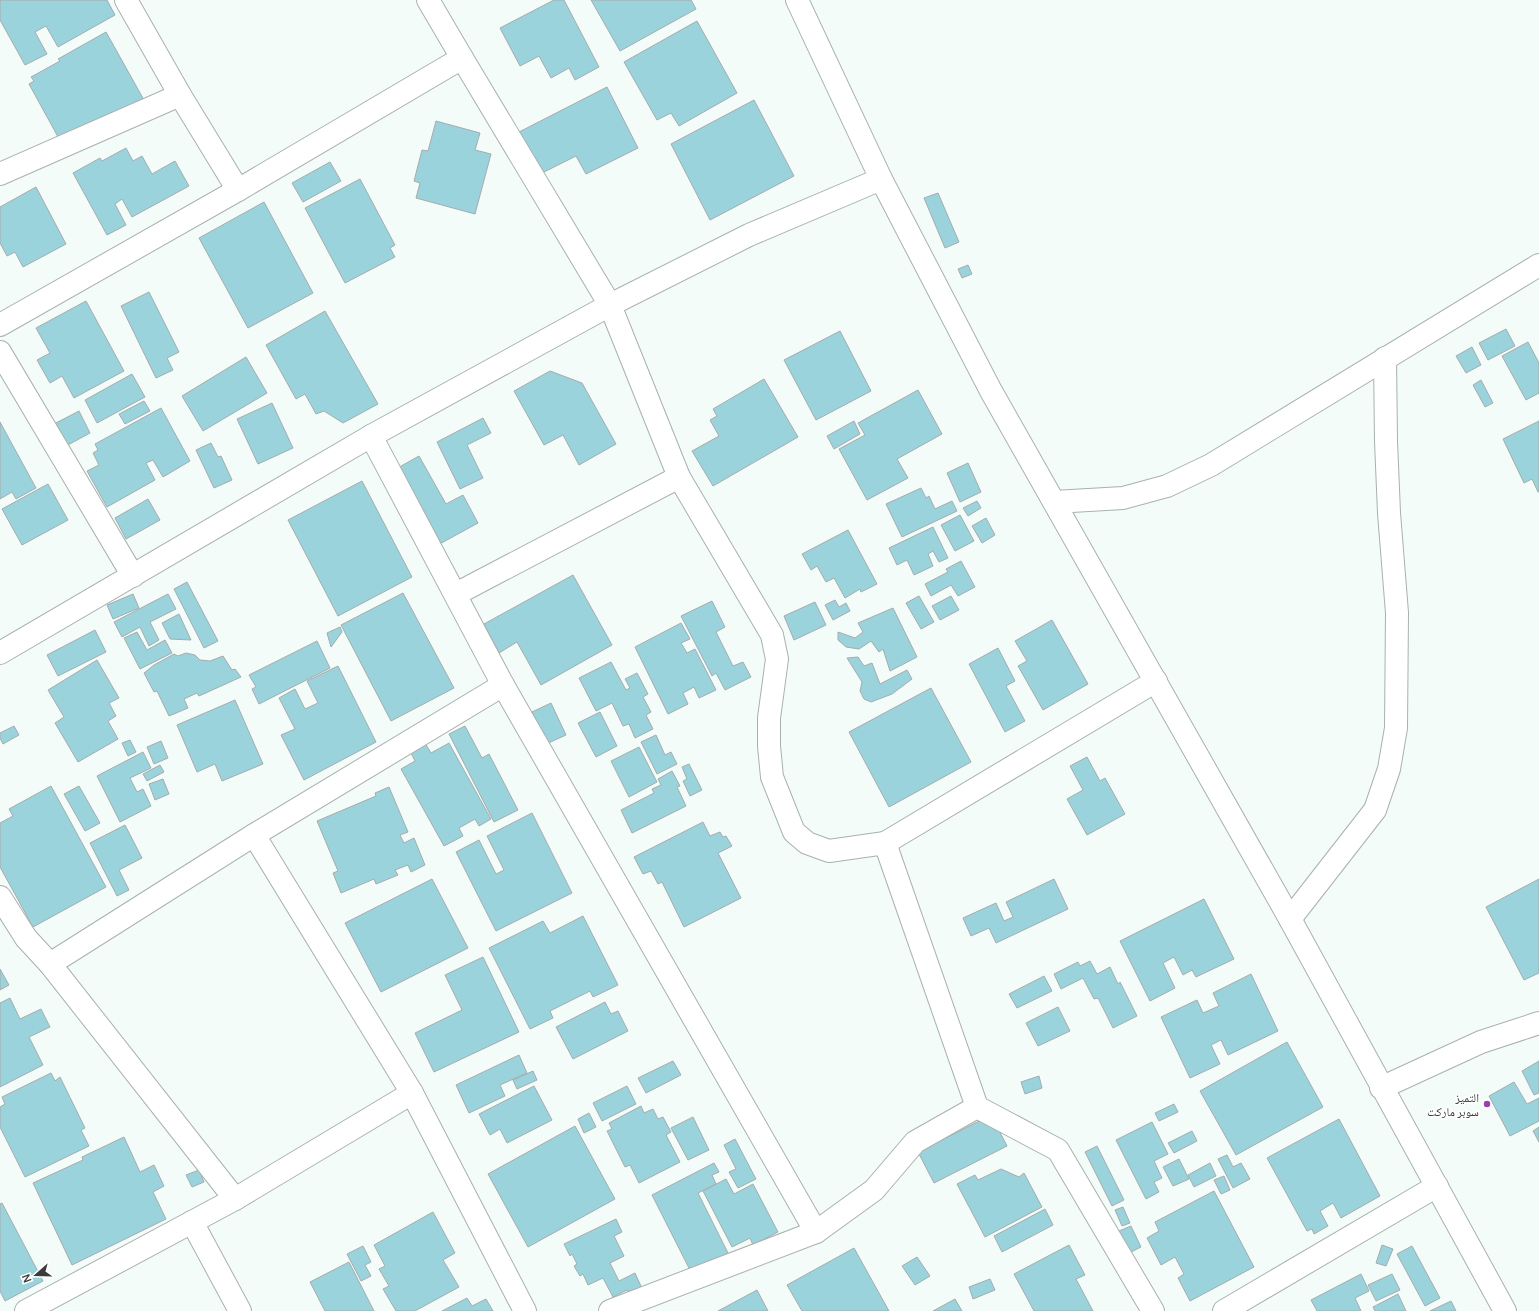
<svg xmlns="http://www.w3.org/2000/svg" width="1539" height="1311" viewBox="0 0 1539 1311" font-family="Manrope,'Noto Naskh Arabic',sans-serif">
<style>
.building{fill:#9bd3dc;stroke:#a4acad}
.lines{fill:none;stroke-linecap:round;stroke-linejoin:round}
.street-casing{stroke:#a9b1af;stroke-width:24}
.secondary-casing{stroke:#a9b1af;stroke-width:24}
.street{stroke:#fff;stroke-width:22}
.secondary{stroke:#fff;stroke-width:22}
.poi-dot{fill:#9940ac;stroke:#fff;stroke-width:1.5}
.labels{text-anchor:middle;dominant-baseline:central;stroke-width:3;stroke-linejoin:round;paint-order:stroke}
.poi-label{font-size:12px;fill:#383b3a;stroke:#fff;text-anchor:end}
</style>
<rect width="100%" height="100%" fill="#f4fcfa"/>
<g class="building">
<polygon points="0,0 107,0 115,15 58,47 46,26 35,32 47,54 25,65 0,20"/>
<polygon points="554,0 564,0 599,67 575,80 569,68 551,78 539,56 520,66 500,28"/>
<polygon points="591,0 691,0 696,9 620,51"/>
<polygon points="697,21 737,93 679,126 671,113 657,120 624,62"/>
<polygon points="106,32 144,100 63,146 29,84 34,81 31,77 60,61 58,59"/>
<polygon points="607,87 638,148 586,174 576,156 540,174 519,132"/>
<polygon points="754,100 794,176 710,220 671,144"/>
<polygon points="436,121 480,133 475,150 491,154 475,214 416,198 420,183 414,181 422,150 428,151"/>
<polygon points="126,148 133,161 142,156 152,174 175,161 189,186 132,217 122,199 115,204 126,225 107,235 73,173 100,158 102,161"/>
<polygon points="330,162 341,181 303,202 292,183"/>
<polygon points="360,179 395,245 390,248 395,257 345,283 305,208"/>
<polygon points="36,187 66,244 23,267 15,252 7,256 0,243 0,207"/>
<polygon points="938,193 959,242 945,248 924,198"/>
<polygon points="264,202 313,293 248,328 199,238"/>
<polygon points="968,265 972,274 962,278 958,269"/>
<polygon points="149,292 179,352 167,358 173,370 156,378 121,306"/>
<polygon points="86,301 124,371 74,398 62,376 50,383 37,360 50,353 36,328"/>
<polygon points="325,311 378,404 343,423 324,411 316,414 305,394 296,399 266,345"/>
<polygon points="1506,329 1515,346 1488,360 1479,343"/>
<polygon points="840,331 871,391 816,420 784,360"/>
<polygon points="1528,342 1539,363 1539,393 1526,400 1502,356"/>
<polygon points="1472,347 1481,365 1466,373 1456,356"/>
<polygon points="246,357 267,393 203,431 182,396"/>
<polygon points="550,371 582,383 616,444 579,465 563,435 544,445 514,391"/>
<polygon points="132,374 145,397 97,423 85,400"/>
<polygon points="764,379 798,437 713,486 692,451 719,436 710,420 717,416 713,409"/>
<polygon points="1481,380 1493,403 1485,407 1473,385"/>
<polygon points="918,390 942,434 897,459 908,478 867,500 839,449 865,435 858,423"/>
<polygon points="144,401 150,411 125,424 119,414"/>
<polygon points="272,403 293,448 258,464 237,419"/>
<polygon points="161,408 190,461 163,477 153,460 146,463 155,480 107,507 87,471 99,465 93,453 98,450 95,444"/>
<polygon points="79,411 90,433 66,446 54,424"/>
<polygon points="483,418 491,433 467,445 483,478 460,489 437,442"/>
<polygon points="854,421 860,434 834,449 827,436"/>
<polygon points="1539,421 1539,492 1538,492 1532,479 1524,483 1503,439"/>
<polygon points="0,422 36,488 16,499 12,492 0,499"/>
<polygon points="211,443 218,457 221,456 232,480 214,488 196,450"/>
<polygon points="419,456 446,504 463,495 478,523 436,546 394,470"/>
<polygon points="968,463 981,492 960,502 947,473"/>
<polygon points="362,481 412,577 338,616 288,520"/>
<polygon points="48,484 68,520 22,545 2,509"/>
<polygon points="921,488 926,498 929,496 935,509 952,501 957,511 902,537 886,504"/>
<polygon points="148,499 160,520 126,539 115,518"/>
<polygon points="977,501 981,508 968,516 963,508"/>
<polygon points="960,515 974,541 955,551 941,525"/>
<polygon points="986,518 995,535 982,543 972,526"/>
<polygon points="933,527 948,558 939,562 933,551 928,554 933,566 914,575 907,560 897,565 889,548"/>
<polygon points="848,530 877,584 861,592 860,589 845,598 834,578 826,582 817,566 811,570 802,554"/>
<polygon points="961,561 975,587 958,596 951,585 931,596 925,584 948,572 946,569"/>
<polygon points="573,575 612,645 541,685 517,642 499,653 484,624"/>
<polygon points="187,582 218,641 204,648 174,589"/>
<polygon points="403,593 454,688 391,721 341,625"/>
<polygon points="133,594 139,608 113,619 107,605"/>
<polygon points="168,594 176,609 150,622 159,640 149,646 140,627 122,637 114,622"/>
<polygon points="919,596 934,622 921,629 906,603"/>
<polygon points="951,596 959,610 940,620 932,606"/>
<polygon points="835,600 839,607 846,603 850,611 833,620 825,605"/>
<polygon points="712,601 725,627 716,632 733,666 743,662 751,677 725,690 716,673 712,676 681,616"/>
<polygon points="815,602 826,625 794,640 784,616"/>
<polygon points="893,608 917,657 890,671 883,649 879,652 871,641 859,649 846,647 838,640 838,632 855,638 863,632 858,623"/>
<polygon points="179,614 191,640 170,639 162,623"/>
<polygon points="1052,620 1088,684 1043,710 1018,666 1027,661 1015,641"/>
<polygon points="681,623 690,639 681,643 687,653 695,649 716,690 699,698 694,687 683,693 688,704 668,714 635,647"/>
<polygon points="340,627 342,632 331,647 327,633"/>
<polygon points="95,630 106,652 58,676 47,655"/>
<polygon points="137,632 147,650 165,640 172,653 140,669 124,638"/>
<polygon points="317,641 330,668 259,704 252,689 256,687 249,675"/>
<polygon points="998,648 1015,681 1006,686 1025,721 1005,732 969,664"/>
<polygon points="186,653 195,655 200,660 210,661 223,656 232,670 235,669 241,677 199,696 197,693 184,699 188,708 169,716 157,691 154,692 144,673 154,665 174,654 178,656"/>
<polygon points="858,657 864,666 872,663 880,684 907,670 912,679 892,694 871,702 864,699 860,691 862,682 847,658"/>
<polygon points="97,660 119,698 109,703 116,716 108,721 118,739 78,762 55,723 64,717 48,690"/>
<polygon points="611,662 626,690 630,688 625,679 637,673 648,694 643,697 651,712 646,715 653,729 635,738 629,724 623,726 612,703 596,711 579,678"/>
<polygon points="338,666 376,742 304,780 281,735 295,729 279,698 295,689 305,709 318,703 307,681"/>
<polygon points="931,688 971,762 889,807 849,732"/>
<polygon points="235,700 263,764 222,781 215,764 197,772 177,725"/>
<polygon points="551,703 566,735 546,744 532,712"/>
<polygon points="600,712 617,746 596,757 578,723"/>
<polygon points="14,726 19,735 3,744 0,738 0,733"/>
<polygon points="465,726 482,758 489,754 518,810 494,822 449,734"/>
<polygon points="656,735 665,755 671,752 677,764 657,774 641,742"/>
<polygon points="130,740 136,752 128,756 122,743"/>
<polygon points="161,741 168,758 154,764 147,747"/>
<polygon points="425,743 431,753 449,743 491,819 479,826 475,819 459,828 463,836 444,846 401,769 415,761 410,751"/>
<polygon points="639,747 657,782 629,797 611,761"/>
<polygon points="143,752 151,768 130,778 137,792 143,789 151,806 120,822 97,776"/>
<polygon points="1087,757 1100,781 1105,778 1125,814 1087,835 1067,799 1083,790 1070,766"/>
<polygon points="689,764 702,790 690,796 683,781 687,779 682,767"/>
<polygon points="160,765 164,772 147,781 143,774"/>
<polygon points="672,771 680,786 677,787 686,806 632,833 621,810 654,793 652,789 661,785 658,779"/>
<polygon points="163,779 169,794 155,800 149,784"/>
<polygon points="51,786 106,887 33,927 0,867 0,823 13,816 9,809"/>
<polygon points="79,786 100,823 85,831 64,794"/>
<polygon points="389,787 408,832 400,835 404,843 414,838 425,865 411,872 408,865 395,870 398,875 376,884 374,879 341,893 333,873 338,871 317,821 376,796 375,793"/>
<polygon points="532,813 572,893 496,931 456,852 479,840 496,874 504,870 487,836"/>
<polygon points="703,822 710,836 720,832 723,837 726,836 732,846 718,853 741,898 684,927 662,882 658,884 651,871 643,874 634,857"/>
<polygon points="125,825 142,858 119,870 129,890 117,896 90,843"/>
<polygon points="432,879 468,948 381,992 345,923"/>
<polygon points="1054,879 1068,909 996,943 989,928 971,936 963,918 996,903 1004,921 1013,917 1006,902"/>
<polygon points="1539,879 1539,973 1524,980 1486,907"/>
<polygon points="1204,899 1234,959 1196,977 1192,970 1183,975 1174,957 1163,963 1175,988 1150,1001 1120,941"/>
<polygon points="583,916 618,985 593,997 590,991 550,1011 553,1018 530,1029 489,948 543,921 550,933"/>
<polygon points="483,957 519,1032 434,1072 415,1033 462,1010 445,975"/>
<polygon points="1090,961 1097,974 1110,967 1118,984 1120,982 1137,1016 1113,1028 1098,998 1094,999 1083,978 1061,989 1054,974 1078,962 1080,966"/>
<polygon points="0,969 9,985 0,990"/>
<polygon points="1251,974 1278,1031 1228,1055 1221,1040 1211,1045 1220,1064 1190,1078 1161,1017 1197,1000 1203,1013 1219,1006 1213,993"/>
<polygon points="1044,976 1052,991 1017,1008 1009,994"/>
<polygon points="10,998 20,1019 41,1009 50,1027 29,1037 43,1065 0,1087 0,1003"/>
<polygon points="605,1002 611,1014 618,1011 628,1031 573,1059 556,1027"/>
<polygon points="1058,1007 1070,1031 1038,1046 1026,1023"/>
<polygon points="1287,1042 1323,1107 1236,1155 1200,1091"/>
<polygon points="519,1055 527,1073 500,1085 505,1096 469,1113 456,1085"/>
<polygon points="673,1061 681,1075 646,1093 638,1078"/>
<polygon points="1539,1061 1539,1093 1534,1095 1522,1071"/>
<polygon points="533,1071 537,1080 517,1089 513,1080"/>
<polygon points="51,1073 55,1081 60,1077 85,1128 81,1130 89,1146 25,1177 0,1127 0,1107 5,1104 2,1097"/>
<polygon points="1039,1076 1042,1088 1025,1094 1021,1082"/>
<polygon points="1514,1082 1527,1104 1539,1098 1539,1121 1510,1136 1489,1096"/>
<polygon points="534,1086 552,1120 507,1143 500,1129 490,1135 479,1114"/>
<polygon points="627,1086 636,1104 602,1121 593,1103"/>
<polygon points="1174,1104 1178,1112 1159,1121 1155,1113"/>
<polygon points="641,1106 644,1113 653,1109 658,1119 663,1117 671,1132 666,1135 680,1162 639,1183 630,1165 625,1167 607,1131 612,1129 609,1123"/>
<polygon points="589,1113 596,1127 584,1133 578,1119"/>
<polygon points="991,1115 1007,1146 934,1183 918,1152"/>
<polygon points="693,1117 709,1150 688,1160 671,1128"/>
<polygon points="1339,1119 1380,1196 1341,1218 1333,1203 1320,1211 1328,1226 1314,1234 1312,1229 1307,1231 1267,1158"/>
<polygon points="1152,1122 1168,1154 1154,1161 1162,1178 1154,1182 1159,1192 1146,1199 1116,1140"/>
<polygon points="575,1126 615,1199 528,1247 488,1174"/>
<polygon points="1539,1127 1539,1142 1533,1131"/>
<polygon points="1192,1131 1197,1141 1174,1153 1168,1143"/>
<polygon points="124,1137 140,1172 154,1165 164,1186 153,1192 166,1219 72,1265 33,1183 83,1160 82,1157"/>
<polygon points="735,1139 756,1179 738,1188 729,1172 736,1169 724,1145"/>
<polygon points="1097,1146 1124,1200 1112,1206 1085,1152"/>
<polygon points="1227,1155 1233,1167 1241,1163 1250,1179 1233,1188 1218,1159"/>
<polygon points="1179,1159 1189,1179 1173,1186 1163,1167"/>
<polygon points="714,1163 719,1172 712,1175 716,1184 698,1193 729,1255 692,1274 652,1195"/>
<polygon points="1210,1163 1216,1176 1194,1187 1188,1175"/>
<polygon points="1001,1169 1019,1177 1024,1173 1042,1207 985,1237 957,1184 975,1175 978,1180"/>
<polygon points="199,1170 204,1182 192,1187 186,1175"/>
<polygon points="1224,1176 1230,1190 1221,1194 1214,1180"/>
<polygon points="726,1179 734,1194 753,1184 778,1232 753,1245 750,1238 732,1247 703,1191"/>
<polygon points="1214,1191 1254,1267 1190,1301 1178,1278 1184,1274 1175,1257 1161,1265 1147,1238 1159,1231 1155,1222"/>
<polygon points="2,1203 43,1281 5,1301 0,1291 0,1204"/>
<polygon points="1123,1207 1130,1223 1122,1226 1115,1210"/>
<polygon points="1045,1209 1053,1225 1002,1252 994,1236"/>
<polygon points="433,1212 455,1253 443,1260 459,1287 415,1311 396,1311 383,1289 389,1286 379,1269 385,1266 374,1245"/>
<polygon points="616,1219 622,1232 614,1236 624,1256 610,1263 619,1281 635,1273 645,1295 633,1301 627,1290 613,1297 603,1278 588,1285 583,1274 580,1276 574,1266 577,1264 572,1254 570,1256 564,1244"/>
<polygon points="1131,1226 1141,1247 1129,1253 1119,1231"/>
<polygon points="1069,1245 1085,1275 1076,1279 1093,1311 1034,1311 1014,1274"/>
<polygon points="1382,1245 1393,1249 1386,1266 1376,1263"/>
<polygon points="363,1246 371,1262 365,1265 371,1276 361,1281 347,1254"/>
<polygon points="1412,1246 1440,1298 1425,1306 1397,1254"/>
<polygon points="854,1248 889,1311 802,1311 787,1285"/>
<polygon points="917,1257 930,1276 915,1285 902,1266"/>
<polygon points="349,1262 374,1311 325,1311 310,1282"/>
<polygon points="1361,1274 1369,1291 1355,1298 1361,1311 1317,1311 1311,1300"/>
<polygon points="1392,1274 1400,1290 1376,1301 1368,1285"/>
<polygon points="990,1279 995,1290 973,1299 969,1287"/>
<polygon points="757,1290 768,1311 718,1311"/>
<polygon points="1398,1294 1406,1311 1375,1311 1373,1307"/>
<polygon points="467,1298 472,1306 486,1299 493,1311 442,1311"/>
<polygon points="955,1299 962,1311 933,1311"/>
<polygon points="1451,1301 1456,1311 1430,1311"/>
</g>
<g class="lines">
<g class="street-casing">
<g id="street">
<polyline points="126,0 180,95 238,190"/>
<polyline points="428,0 462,58 610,305 679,477 772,635 777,659 769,718 769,746 772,777 794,832 807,843 829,851 885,843 977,1107 1058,1150 1153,1311"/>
<polyline points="797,0 881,179"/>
<polyline points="0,174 180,95"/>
<polyline points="0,325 238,190 462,58"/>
<polyline points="0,352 133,576"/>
<polyline points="371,436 503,685 816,1232"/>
<polyline points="1054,502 1123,498 1167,486 1211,465 1539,265"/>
<polyline points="456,594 679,477"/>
<polyline points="254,835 412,1093 525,1311"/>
<polyline points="885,843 1156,681"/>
<polyline points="0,897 26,938 50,964 235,1199"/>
<polyline points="1290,919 1375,810 1389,769 1396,728 1397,613 1389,513 1386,441 1385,358"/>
<polyline points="50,964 254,835 503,685"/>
<polyline points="1381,1088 1481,1042 1539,1023"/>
<polyline points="192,1222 240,1311"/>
<polyline points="26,1311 235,1199 412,1093"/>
<polyline points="610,1311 816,1232 874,1190 915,1142 977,1107"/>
<polyline points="1224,1311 1437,1186"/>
</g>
</g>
<g class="secondary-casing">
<polyline id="secondary" points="0,653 371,436 610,305 749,235 881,179 991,391 1290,919 1505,1311"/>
</g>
<use href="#street" class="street"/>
<use href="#secondary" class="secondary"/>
</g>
<circle class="poi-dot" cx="1487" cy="1104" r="4"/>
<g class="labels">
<g class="poi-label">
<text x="1479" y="1097">التميز<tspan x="1479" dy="14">سوبر ماركت</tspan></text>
</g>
</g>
<g transform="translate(36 1275) rotate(250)" stroke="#ffffff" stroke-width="3" paint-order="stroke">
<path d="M0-3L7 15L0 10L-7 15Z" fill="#383b3a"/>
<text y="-6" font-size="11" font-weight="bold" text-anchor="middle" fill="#383b3a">N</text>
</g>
</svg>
